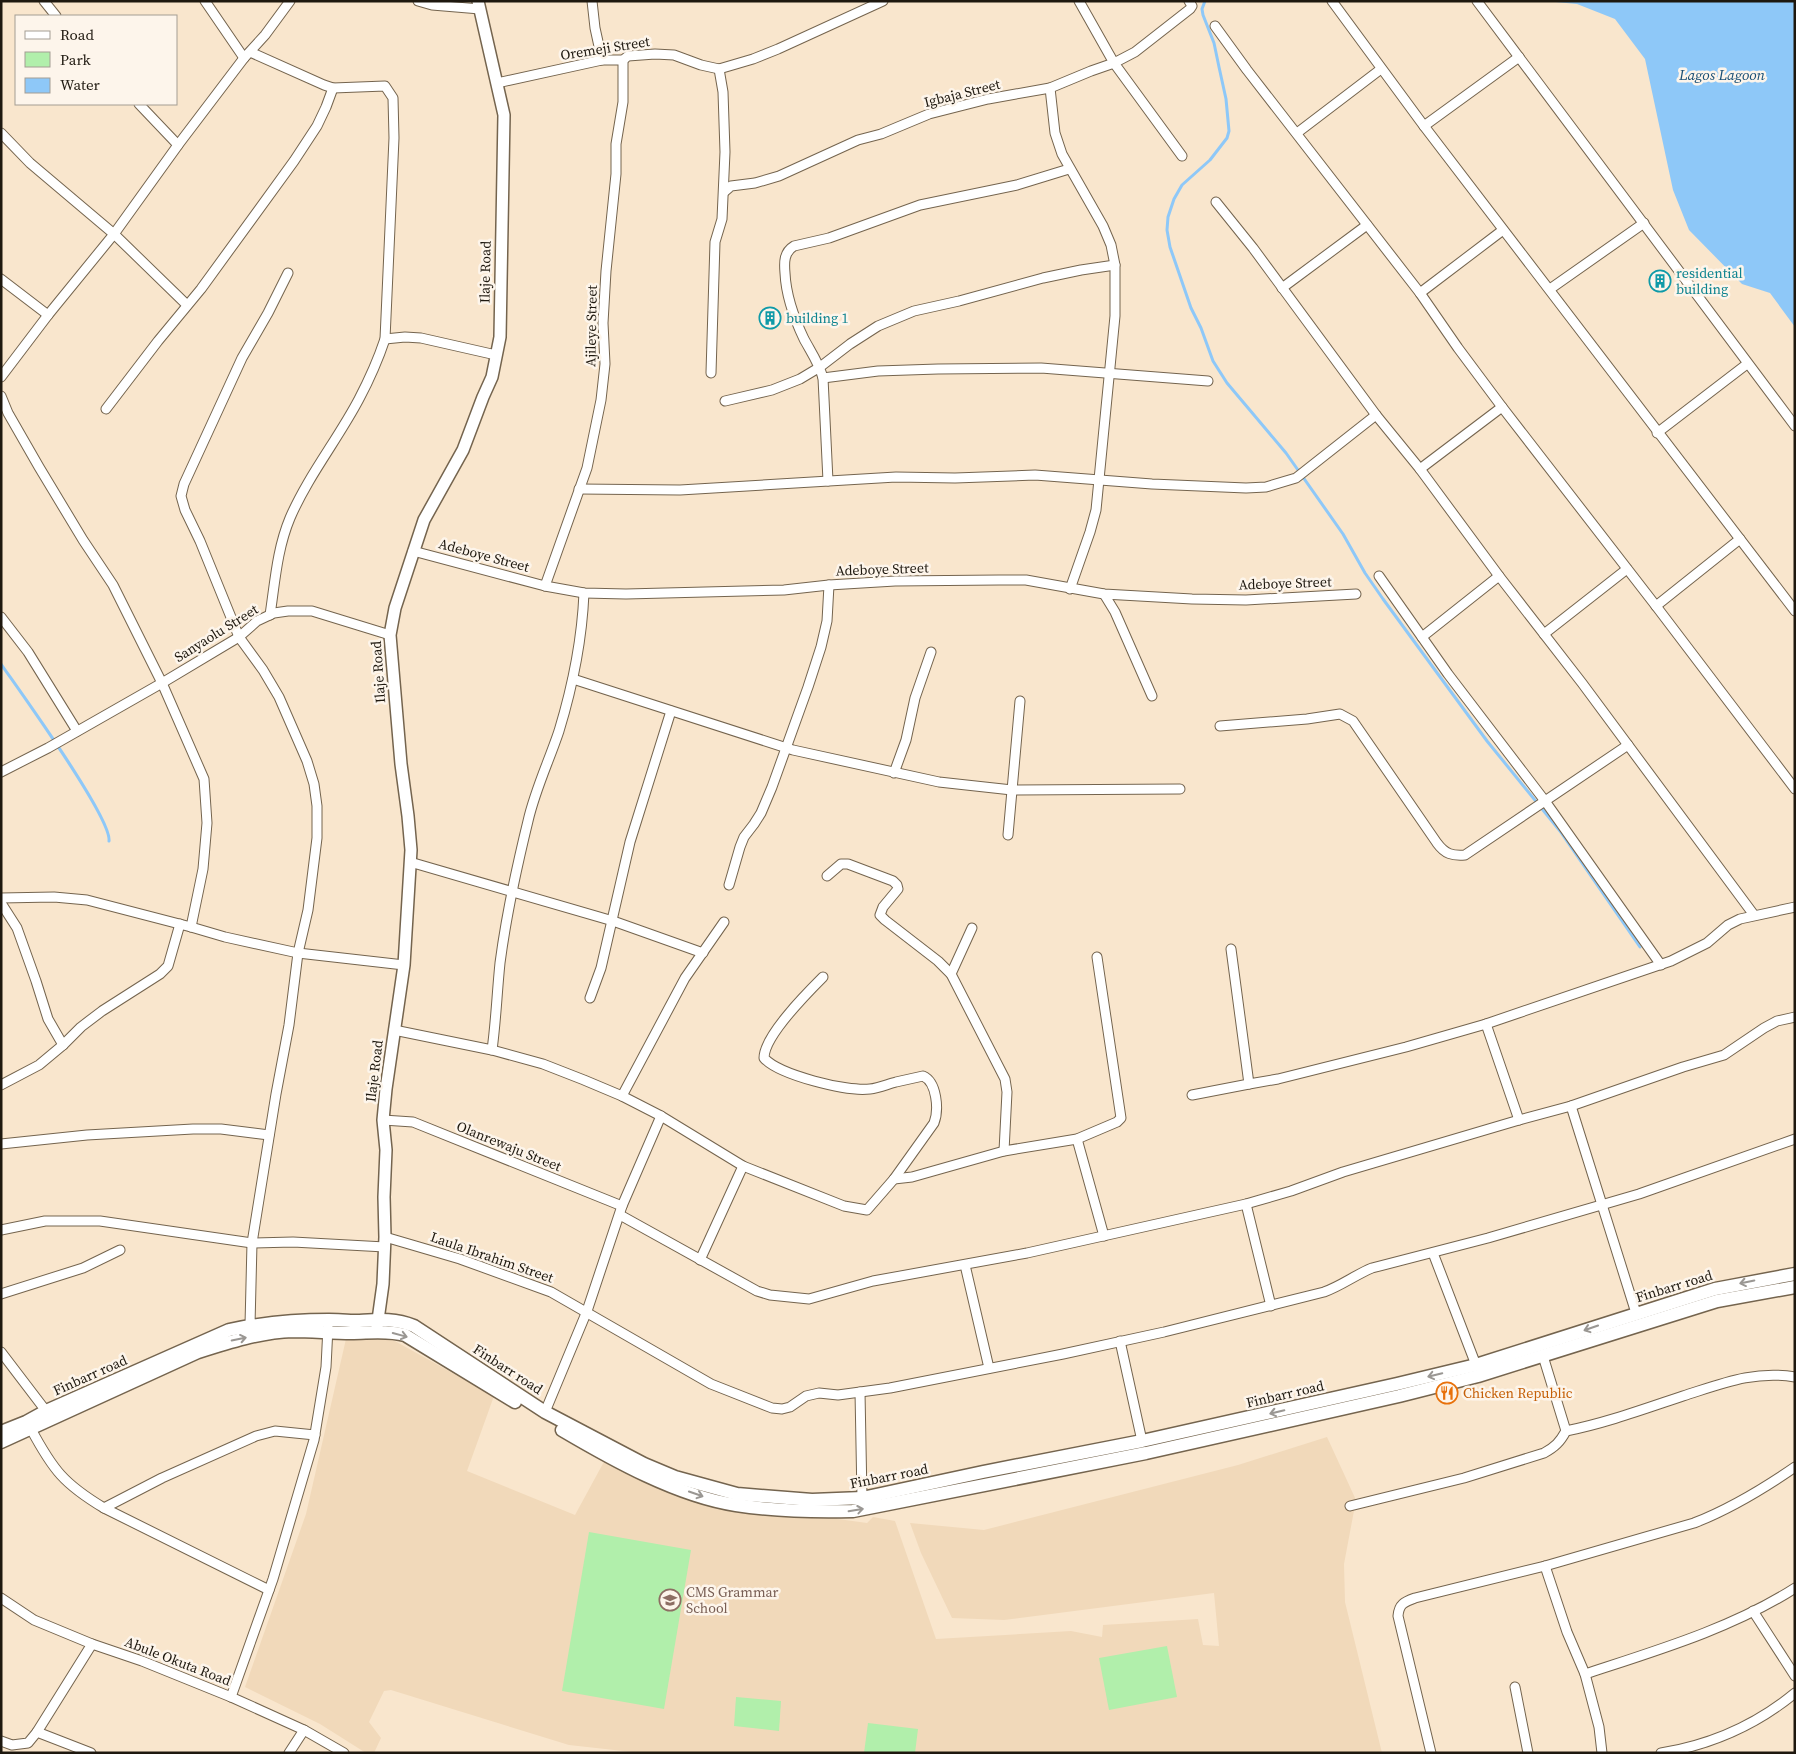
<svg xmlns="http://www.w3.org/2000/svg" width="1796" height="1754" viewBox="0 0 1796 1754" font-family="'Source Serif 4',serif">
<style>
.built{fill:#f1d9ba}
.green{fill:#b1efab}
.water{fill:#8ec8f8}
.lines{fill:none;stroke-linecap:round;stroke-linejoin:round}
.stream{stroke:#8ec8f8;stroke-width:3}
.minor-casing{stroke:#74644e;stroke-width:11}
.tertiary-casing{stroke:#74644e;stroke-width:14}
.secondary-casing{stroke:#74644e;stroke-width:15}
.minor{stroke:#fff;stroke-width:9}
.tertiary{stroke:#fff;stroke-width:11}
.secondary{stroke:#fff;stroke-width:12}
.oneway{stroke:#9a9793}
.labels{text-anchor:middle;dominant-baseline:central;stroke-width:5;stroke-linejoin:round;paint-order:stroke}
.street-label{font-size:14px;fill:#1e180f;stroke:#fdf5eb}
.culture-label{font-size:14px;fill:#0d838f;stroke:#fdf5eb;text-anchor:start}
.food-label{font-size:14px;fill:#c56008;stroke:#fdf5eb;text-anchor:start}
.education-label{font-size:14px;fill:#785e54;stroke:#fdf5eb;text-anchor:start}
.water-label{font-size:15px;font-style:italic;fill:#184e75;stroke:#fdf5eb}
</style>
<rect width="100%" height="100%" fill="#f9e6cd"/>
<polygon class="built" points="384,1335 494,1396 467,1471 575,1515 606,1458 829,1514 838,1519 867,1523 873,1517 895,1521 936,1639 1071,1631 1102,1637 1103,1625 1198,1619 1203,1645 1219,1646 1214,1593 1004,1620 952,1618 921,1553 910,1523 984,1530 1238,1465 1327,1437 1356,1500 1344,1564 1345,1602 1382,1753 641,1753 569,1745 391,1690 384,1691 369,1722 381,1738 374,1753 366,1753 320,1724 245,1687 306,1514 346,1339"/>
<g class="green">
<polygon points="589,1532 691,1550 664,1709 562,1691"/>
<polygon points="1167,1646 1177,1697 1109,1710 1099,1658"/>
<polygon points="736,1697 781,1701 779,1731 734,1726"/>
<polygon points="868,1723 918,1729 915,1753 864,1753"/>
</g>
<polygon class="water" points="1545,1 1795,1 1795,327 1770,293 1742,284 1689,230 1673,190 1645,59 1615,19 1577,4"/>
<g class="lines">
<g class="stream">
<polyline points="1205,1 1202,9 1203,15 1214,43 1219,67 1226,99 1229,131 1227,138 1210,160 1182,185 1174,199 1168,217 1167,230 1170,247 1191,308 1201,328 1213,361 1227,383 1286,453 1343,534 1365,573 1383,599 1487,741 1560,831 1640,947"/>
<path d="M1,664C19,690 112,818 109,841"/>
</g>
<g class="minor-casing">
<g id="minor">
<polyline points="44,1 56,16"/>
<polyline points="205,1 244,58"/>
<polyline points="418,1 432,5 480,9"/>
<polyline points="592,1 595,28 602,60"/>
<polyline points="1079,1 1114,63 1182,156"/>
<polyline points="1332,1 1424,126 1795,611"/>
<polyline points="1477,1 1795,426"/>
<polyline points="1215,26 1247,70 1420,293 1458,348 1502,407 1656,606 1795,789"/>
<path d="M250,52L324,85L333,88L385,86L393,98L394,138L385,339C378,360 369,380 359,399C338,439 308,476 290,518C277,549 275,582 270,615"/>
<polyline points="497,83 602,60 623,60 628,56 655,54 674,55 701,65 719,69 753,59 778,49 883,1"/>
<polyline points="1050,88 1055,133 1062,154 1103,226 1111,245 1115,265 1115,316 1096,510 1090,532 1070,589"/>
<polyline points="139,104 178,145"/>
<polyline points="1424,126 1519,57"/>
<polyline points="1,133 30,163 114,234 187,305"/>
<polyline points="1297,133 1381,69"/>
<polyline points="724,192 731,186 755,183 779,176 858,140 881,134 929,114 988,99 1050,88 1091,71 1114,63 1135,52 1190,9 1192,6 1189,1"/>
<polyline points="1216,202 1253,248 1376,415 1420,469 1499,576 1582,683 1754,915"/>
<polyline points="1,279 48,315"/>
<polyline points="1282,288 1367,225"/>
<polyline points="1550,289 1644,223"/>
<polyline points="1420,293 1503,230"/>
<polyline points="385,339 405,337 421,338 496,355"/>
<polyline points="711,373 715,242 722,219 725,152 723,92 719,69"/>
<polyline points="1,377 48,315 114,234 178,145 244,58 265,35 290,1"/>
<polyline points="823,378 878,371 938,369 1041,368 1208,381"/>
<polyline points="1,396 8,413 39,467 83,540 113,585 162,683 204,779 207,823 203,869 191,927"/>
<polyline points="725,401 772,390 800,379 820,367 850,344 878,326 914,311 959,301 1043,278 1081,270 1115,265"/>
<polyline points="106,409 158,341 201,289 294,161 317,126 326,107 333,88"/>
<polyline points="1657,433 1747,364"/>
<polyline points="1420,469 1502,407"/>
<path d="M828,481L823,378C819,363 811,352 804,339C794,318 786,296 785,273C784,262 784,252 794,246L829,238L920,205L1017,185L1069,169"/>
<polyline points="579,489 680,490 896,477 955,478 1035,475 1152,484 1246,488 1266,487 1296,478 1376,415"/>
<polyline points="413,551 545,586 584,593 626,594 784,590 829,585 895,581 999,580 1026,580 1104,594 1192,599 1246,600 1356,594"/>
<polyline points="1379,576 1448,674 1545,801 1661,965"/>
<polyline points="545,586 587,468 601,400 605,364 603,323 606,271 616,174 616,144 623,102 623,60"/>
<polyline points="1104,594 1115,612 1152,696"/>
<polyline points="1656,606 1740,539"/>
<polyline points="1,617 28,652 77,731"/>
<polyline points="1544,634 1627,569"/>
<polyline points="1422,637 1499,576"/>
<polyline points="573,679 793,750 939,782 1012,790 1180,789"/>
<path d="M1220,726L1307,719L1340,714L1353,721L1437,843C1445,854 1452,856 1465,855L1628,745"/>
<polyline points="1,772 48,748 162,683 239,637 257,621 274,613 288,611 312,611 390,635"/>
<polyline points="894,773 906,740 915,698 931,652"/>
<polyline points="1008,835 1020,701"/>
<polyline points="410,862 613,921 703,953"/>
<polyline points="827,876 841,864 848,864 893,881 897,885 898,889 883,907 880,915 885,920 938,961 951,974 1005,1079 1007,1092 1004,1151"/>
<polyline points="729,885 740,847 744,837 754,824 761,813 772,787 808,687 821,647 827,621 829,585"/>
<polyline points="1,898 54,897 87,900 191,927 225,937 298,953 404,965"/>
<polyline points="1,903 17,928 36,981 48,1019 63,1045"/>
<polyline points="1231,949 1249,1084 1278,1079 1406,1047 1486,1024 1671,961 1707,943 1728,925 1740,919 1795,907"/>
<polyline points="951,974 972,928"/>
<polyline points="590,998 601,968 630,842 671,711"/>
<polyline points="1486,1024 1519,1120"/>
<path d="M394,1030L492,1050L543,1064L584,1080L622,1096L661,1116L743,1166L844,1206L867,1210L894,1179L934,1123C939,1110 937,1082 923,1076C914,1078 905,1080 896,1082C888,1084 879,1088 870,1089C847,1092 779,1075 764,1058C764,1036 807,993 823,977"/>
<path d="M492,1050C496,1021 497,992 500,963C506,917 517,866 528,821C535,790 549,761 559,731C573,685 582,640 584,593"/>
<polyline points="1,1085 39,1065 63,1045 81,1027 102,1011 160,974 168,966 180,924"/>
<polyline points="1192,1095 1249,1084"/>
<polyline points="622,1096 685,978 724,922"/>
<polyline points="1571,1106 1636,1313"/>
<polyline points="383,1120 413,1122 622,1206"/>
<polyline points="1077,1139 1104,1236"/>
<polyline points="1,1144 87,1135 193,1129 221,1129 269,1135"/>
<polyline points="894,1179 912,1177 1004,1151 1077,1139 1117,1122 1121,1118 1097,957"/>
<polyline points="1246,1204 1271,1306"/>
<polyline points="620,1215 757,1291 770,1295 809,1299 873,1281 1027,1253 1246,1204 1291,1191 1343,1172 1519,1120 1571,1106 1683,1067 1724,1055 1764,1028 1777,1021 1795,1017"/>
<polyline points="1,1230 45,1221 100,1221 252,1243 293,1242 385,1247"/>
<path d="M385,1237L460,1259L551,1292L711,1384L772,1408L782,1409L790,1407L806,1396L819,1393L838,1395L890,1388L1063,1354L1164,1332L1324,1292C1341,1286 1355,1275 1372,1268L1488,1238L1639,1194L1795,1139"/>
<polyline points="1433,1253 1476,1365"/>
<polyline points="700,1260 743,1166"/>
<polyline points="965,1265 989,1368"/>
<polyline points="1,1294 83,1268 120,1250"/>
<polyline points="250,1325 252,1243 276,1094 289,1025 298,953 308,910 317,838 317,806 314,784 307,761 279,697 263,670 239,637 200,541 185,510 181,496 184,484 242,358 268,313 288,273"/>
<polyline points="1120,1341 1142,1441"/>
<polyline points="1,1352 46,1411"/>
<polyline points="1543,1356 1566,1431"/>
<polyline points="860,1392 862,1498"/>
<polyline points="545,1412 587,1311 622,1206 661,1116"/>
<path d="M31,1429C53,1470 64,1484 104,1508L269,1590"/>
<path d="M1350,1506L1464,1478L1544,1453C1555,1447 1560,1442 1566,1431C1606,1423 1644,1409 1683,1396C1721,1384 1754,1370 1795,1377"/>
<polyline points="104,1508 162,1478 256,1436 275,1431 315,1435"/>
<polyline points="1545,1566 1567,1632 1585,1674 1599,1727 1602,1753"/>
<polyline points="1,1598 34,1620 92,1644 142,1661 231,1697 304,1730 344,1753"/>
<polyline points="1753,1611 1795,1676"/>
<path d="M1585,1674C1655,1651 1733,1628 1795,1588"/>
<polyline points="1515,1687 1528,1753"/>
<polyline points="231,1697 273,1579 314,1440 326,1367 328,1327"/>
<polyline points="37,1732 92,1644"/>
<polyline points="1,1741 12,1745 28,1743 37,1732 91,1753"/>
<polyline points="289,1753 304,1730"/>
<path d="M1431,1753L1398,1616C1399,1604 1404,1602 1415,1598L1545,1566L1694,1523C1730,1509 1763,1489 1795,1467"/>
<path d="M1661,1753C1710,1745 1756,1725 1795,1693"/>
</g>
</g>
<g class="tertiary-casing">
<polyline id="tertiary" points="377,1327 383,1284 385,1237 384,1197 386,1150 383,1120 386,1089 404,965 411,850 408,816 401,764 390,635 395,608 424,520 463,450 483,397 492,377 500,337 504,115 478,1"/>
</g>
<g class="secondary-casing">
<g id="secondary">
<path d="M562,1430C613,1460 677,1496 736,1505C774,1511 814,1512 853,1511L1146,1453L1399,1396L1478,1376L1717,1301L1795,1287"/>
<path d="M1,1432L26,1422L46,1411L229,1330C262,1323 296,1320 329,1320C338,1320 347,1321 357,1321C377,1320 394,1318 414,1326L545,1412L644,1464L675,1477L737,1494L812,1500L862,1498L983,1472L1142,1441L1397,1384L1476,1365L1715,1289L1795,1274"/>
<path d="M1,1442L198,1352C229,1342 261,1332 293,1331C312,1331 332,1333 351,1333C369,1333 387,1330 405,1335L515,1402"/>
</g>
</g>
<use href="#minor" class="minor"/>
<use href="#tertiary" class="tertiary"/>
<use href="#secondary" class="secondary"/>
</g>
<defs><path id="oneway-shaft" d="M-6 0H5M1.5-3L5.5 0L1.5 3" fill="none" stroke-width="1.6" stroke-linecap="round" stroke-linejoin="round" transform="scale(1.25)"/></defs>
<g class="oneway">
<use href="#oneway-shaft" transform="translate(1747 1282) rotate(168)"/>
<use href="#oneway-shaft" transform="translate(1591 1328) rotate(161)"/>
<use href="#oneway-shaft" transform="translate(400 1335) rotate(15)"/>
<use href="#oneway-shaft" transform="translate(239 1339) rotate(-12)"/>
<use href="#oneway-shaft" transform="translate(1435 1375) rotate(166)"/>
<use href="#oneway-shaft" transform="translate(1277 1412) rotate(167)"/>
<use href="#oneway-shaft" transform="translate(696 1494) rotate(19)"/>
<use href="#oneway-shaft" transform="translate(856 1510) rotate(-9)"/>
</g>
<defs>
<g id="building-ring" transform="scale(1.125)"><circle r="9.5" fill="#fdf5eb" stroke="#0f9aa8" stroke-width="1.5"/><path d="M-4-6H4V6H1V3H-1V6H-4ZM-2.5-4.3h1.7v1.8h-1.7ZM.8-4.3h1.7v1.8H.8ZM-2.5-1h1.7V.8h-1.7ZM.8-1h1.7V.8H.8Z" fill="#0f9aa8"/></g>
<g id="restaurant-ring" transform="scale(1.125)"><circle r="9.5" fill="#fdf5eb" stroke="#e8710a" stroke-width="1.5"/><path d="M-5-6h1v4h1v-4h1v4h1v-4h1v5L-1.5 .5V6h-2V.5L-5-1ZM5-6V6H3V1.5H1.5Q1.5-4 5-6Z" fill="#e8710a"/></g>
<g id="school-ring" transform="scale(1.125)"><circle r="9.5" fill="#fdf5eb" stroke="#8d6e63" stroke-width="1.5"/><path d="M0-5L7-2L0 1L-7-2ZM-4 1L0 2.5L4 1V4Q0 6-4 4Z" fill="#8d6e63"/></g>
</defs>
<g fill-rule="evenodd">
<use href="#building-ring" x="1660" y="281"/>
<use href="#building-ring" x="770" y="318"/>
<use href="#restaurant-ring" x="1447" y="1393"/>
<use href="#school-ring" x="670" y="1600"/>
</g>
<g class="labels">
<g class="street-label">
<text transform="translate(605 48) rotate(-9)">Oremeji Street</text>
<text transform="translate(962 93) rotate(-14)">Igbaja Street</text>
<text transform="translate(485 272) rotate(-89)">Ilaje Road</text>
<text transform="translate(591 326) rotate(-89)">Ajileye Street</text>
<text transform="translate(484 555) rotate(15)">Adeboye Street</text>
<text transform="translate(882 569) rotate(-2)">Adeboye Street</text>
<text transform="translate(1285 583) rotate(-2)">Adeboye Street</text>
<text transform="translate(216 633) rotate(-32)">Sanyaolu Street</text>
<text transform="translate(378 672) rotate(-94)">Ilaje Road</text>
<text transform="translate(374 1071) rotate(-83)">Ilaje Road</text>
<text transform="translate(509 1146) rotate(22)">Olanrewaju Street</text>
<text transform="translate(492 1257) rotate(19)">Laula Ibrahim Street</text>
<text transform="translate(1674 1286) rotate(-17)">Finbarr road</text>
<text transform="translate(508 1369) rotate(33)">Finbarr road</text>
<text transform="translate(90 1375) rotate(-24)">Finbarr road</text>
<text transform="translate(1285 1394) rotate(-13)">Finbarr road</text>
<text transform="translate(889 1476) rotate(-11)">Finbarr road</text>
<text transform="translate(178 1661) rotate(21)">Abule Okuta Road</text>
</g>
<g class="culture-label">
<text x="1676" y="273">residential<tspan x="1676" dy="16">building</tspan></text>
<text x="786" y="318">building 1</text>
</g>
<g class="food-label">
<text x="1463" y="1393">Chicken Republic</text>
</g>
<g class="education-label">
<text x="686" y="1592">CMS Grammar<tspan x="686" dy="16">School</tspan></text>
</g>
<g class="water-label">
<text x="1722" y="74">Lagos Lagoon</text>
</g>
</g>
<rect width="1796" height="1754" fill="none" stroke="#1e180f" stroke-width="5"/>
<rect x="15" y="15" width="162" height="90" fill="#fdf5eb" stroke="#a49d93"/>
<rect x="25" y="31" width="25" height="8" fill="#ffffff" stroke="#a49d93"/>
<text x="60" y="40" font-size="15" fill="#1e180f">Road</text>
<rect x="25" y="52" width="25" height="15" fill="#b1efab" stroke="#a49d93"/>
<text x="60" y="65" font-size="15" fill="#1e180f">Park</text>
<rect x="25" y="78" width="25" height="15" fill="#8ec8f8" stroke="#a49d93"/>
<text x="60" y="90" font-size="15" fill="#1e180f">Water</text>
</svg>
